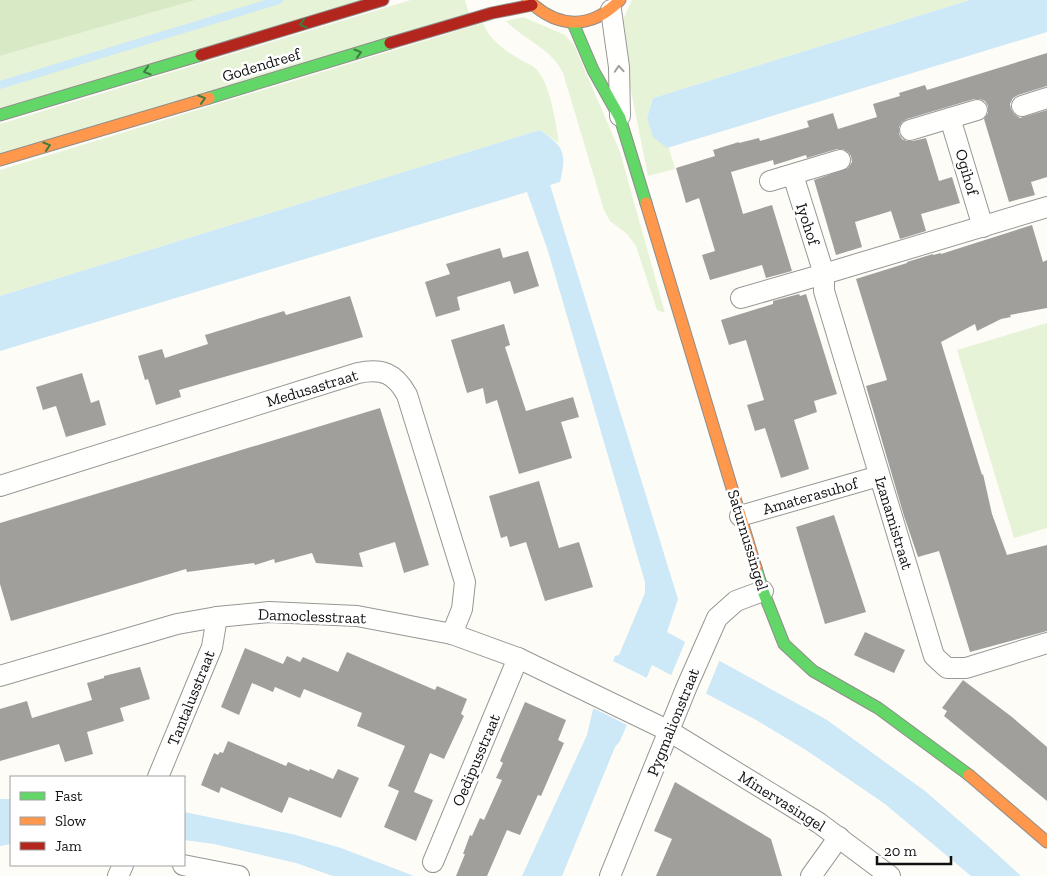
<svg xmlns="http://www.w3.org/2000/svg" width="1047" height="876" viewBox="0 0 1047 876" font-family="'Zilla Slab',serif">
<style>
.green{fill:#e7f3d7}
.forest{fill:#d8eac5}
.water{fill:#cde8f7}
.pier{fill:#fdfcf7}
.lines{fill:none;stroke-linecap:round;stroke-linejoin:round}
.stream{stroke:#cde8f7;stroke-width:8}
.building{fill:#a19f9c}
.street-casing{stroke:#979795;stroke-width:22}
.fast-casing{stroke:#8e8d8b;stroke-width:13}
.slow-casing{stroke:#8e8d8b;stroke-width:13}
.jam-casing{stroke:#8e8d8b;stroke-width:13}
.street{stroke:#fffffe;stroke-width:20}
.fast{stroke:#63d668;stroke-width:11}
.slow{stroke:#ff974d;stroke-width:11}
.jam{stroke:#b3261e;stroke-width:11}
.oneway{stroke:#3e7d41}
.oneway2{stroke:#a0a09f}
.labels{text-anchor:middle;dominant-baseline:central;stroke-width:5;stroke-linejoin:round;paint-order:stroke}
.street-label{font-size:16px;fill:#111;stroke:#fff}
</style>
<rect width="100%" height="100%" fill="#fdfcf7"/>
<g class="green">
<polygon points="196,0 363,0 0,110 0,56"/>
<polygon points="411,0 465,0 469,14 0,155 0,124"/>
<polygon points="632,0 970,0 653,98 647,118 650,127 667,148 669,148 675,169 648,176 621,41 622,22"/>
<path d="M523,17L565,35L574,45L620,152L665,313L657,310L636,246L627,234L610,221L604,210L563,73C551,48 524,40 506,21Z"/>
<path d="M483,23C490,41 506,51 521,60C525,63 531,64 535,68C550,81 556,124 559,143L540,130L0,296V170Z"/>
<polygon points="1047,323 1047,528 1014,538 957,350"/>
</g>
<polygon class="forest" points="0,0 196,0 0,56"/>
<g class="water">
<polygon points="970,0 1047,0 1047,32 667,148 653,137 647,118 653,98"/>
<path d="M540,130C564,147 567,152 560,182L550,185L678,599L667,632L827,720L925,791L986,844L1021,876H971L885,804L806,750L758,721L652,665L620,741L615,747L562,876H522L587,735L593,709L615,656L619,655L645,593V582L548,251L527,192L0,351V296Z"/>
<polygon points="0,799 11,799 11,844 0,846"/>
<polygon points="184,812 292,834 341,848 414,876 333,876 296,863 214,844 184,840"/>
</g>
<g class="pier">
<polygon points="686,640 720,659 705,696 670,678"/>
<polygon points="611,660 649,679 629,726 591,707"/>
</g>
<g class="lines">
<polyline class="stream" points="0,85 279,0"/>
</g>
<g class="building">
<polygon points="1047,53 1047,86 1018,95 1013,98 1010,104 1011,109 1014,114 1020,118 1047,110 1047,177 1031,182 1035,195 1009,202 984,119 988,113 988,106 985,101 980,99 974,99 907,119 902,122 899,127 899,134 902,139 907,141 913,141 926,138 939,181 952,177 960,203 921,214 926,231 900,239 891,211 855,222 862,247 836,255 814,180 848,168 852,162 851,156 848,152 843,149 837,149 807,158 806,155 774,165 773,160 731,172 743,214 772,205 792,271 766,278 762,265 710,280 702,255 715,251 699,198 686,203 676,168 715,156 713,150 739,142 739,143 759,138 760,141 809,127 807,121 833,113 838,129 877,117 873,104 900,96 899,93 925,85 927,90"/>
<polygon points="1032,225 1043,262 1047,260 1047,308 1010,315 1011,317 1001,319 977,331 975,324 941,342 982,475 983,474 992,514 1007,555 1047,545 1047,631 970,652 939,551 918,557 904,516 866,386 887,380 856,279 907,263 907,262 933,254 933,255 941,253 941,254"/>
<polygon points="500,248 503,258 528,251 539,286 514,294 510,281 457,297 460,310 436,317 425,282 450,274 446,264"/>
<polygon points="799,294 800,296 806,294 837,394 814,401 817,412 794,420 809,469 781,478 765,428 755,431 747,405 764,400 746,340 729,345 721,320 773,304 773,301"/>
<polygon points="350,296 363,337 179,390 181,397 156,405 148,379 145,380 138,356 162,349 165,358 208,344 205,335 284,311 286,315"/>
<polygon points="504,324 510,345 505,347 526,411 573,397 579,417 561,422 572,458 519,474 497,400 486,404 483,388 467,393 451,340"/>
<polygon points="82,373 91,403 99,400 106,425 66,437 56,406 43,410 36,387"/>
<polygon points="380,408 429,565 404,573 395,542 359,553 363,567 316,563 312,553 275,563 274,559 255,565 254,563 187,572 186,569 11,621 0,584 0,523"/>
<polygon points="539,481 559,548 579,542 593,587 545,601 526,542 510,547 507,536 501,538 489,496"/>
<polygon points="834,515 866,612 825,624 796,527"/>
<polygon points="865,632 905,650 894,673 854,655"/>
<polygon points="245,648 283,664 287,656 300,662 303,657 338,672 347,652 435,690 437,686 467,699 461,714 464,716 444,759 430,753 414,792 433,800 416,841 384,827 399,791 388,786 405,746 357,726 362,713 304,689 300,698 275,687 273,692 252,683 239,715 221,707"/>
<polygon points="140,667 150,699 120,708 124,721 87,732 93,754 65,762 59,744 0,761 0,709 27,701 32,718 92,700 87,683 104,678 104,676"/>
<polygon points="963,680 1012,717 1047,747 1047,801 944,716 947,711 942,708"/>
<polygon points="525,702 566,720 558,740 564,743 541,796 538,795 520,835 507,830 487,876 456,876 465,854 463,854 470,835 472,836 480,818 484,820 502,780 496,778 503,763 500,761"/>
<polygon points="228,741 286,766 288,762 309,771 310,769 333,779 338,769 359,778 341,818 289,797 282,813 221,787 219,793 201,785 214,753 218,755 220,752 223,753"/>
<polygon points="675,782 771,839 782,876 656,876 672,839 654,831"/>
</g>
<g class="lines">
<g class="street-casing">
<g id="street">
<polyline points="611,10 619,67 620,116"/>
<polyline points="1022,106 1047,98"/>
<polyline points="950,118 983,227"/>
<polyline points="910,130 977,110"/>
<polyline points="770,181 840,160"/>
<polyline points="1047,207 824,274 824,291 934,656 947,668 966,668 1047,643"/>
<polyline points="741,298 824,274 793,175"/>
<path d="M0,486L358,373C382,368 395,373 407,395L465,582L462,609L452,634"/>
<polyline points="740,516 879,476"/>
<polyline points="0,676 177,624 217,617 269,612 357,616 452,634 518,658 669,731 819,823 890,876"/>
<polyline points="158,777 212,647 217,617"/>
<polyline points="433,862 518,658"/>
<polyline points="183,865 239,876"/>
<polyline points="118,876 123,865"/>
<polyline points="610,876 687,686 717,618 736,601 763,591"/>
<polyline points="811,876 839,837"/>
</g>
</g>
<g class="fast-casing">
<g id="fast">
<polyline points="573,23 593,70 620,118 646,203"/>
<polyline points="209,98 390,43"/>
<polyline points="0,115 201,55"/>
<polyline points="756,568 763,591 784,644 813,671 878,708 969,775"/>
</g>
</g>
<g class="slow-casing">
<g id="slow">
<path d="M528,0C558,29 591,30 620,0"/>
<polyline points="0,160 209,98"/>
<polyline points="646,203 756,568"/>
<polyline points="969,775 1047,842"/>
</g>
</g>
<g class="jam-casing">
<g id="jam">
<polyline points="390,43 492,13 532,5"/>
<polyline points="201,55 383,0"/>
</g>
</g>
<use href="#street" class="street"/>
<use href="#fast" class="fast"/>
<use href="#slow" class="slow"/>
<use href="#jam" class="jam"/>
</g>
<defs><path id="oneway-chevron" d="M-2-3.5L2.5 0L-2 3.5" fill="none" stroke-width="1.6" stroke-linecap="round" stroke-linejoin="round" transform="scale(1.25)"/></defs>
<g class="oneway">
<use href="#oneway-chevron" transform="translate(303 24) rotate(163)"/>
<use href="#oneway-chevron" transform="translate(358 53) rotate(-17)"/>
<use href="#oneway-chevron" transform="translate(147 71) rotate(163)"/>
<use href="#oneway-chevron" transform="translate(202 99) rotate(-17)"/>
<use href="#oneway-chevron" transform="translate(47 146) rotate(-17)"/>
</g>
<use class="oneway2" href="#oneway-chevron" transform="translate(619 69) rotate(-94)"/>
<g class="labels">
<g class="street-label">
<text transform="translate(261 65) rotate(-17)">Godendreef</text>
<text transform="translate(967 172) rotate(74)">Ogihof</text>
<text transform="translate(808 224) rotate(72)">Iyohof</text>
<text transform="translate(312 388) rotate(-17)">Medusastraat</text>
<text transform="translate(810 496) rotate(-16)">Amaterasuhof</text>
<text transform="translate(894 523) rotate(73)">Izanamistraat</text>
<text transform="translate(748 540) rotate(73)">Saturnussingel</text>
<text transform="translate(312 616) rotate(2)">Damoclesstraat</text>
<text transform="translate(191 698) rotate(-68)">Tantalusstraat</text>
<text transform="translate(673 722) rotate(-68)">Pygmalionstraat</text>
<text transform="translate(476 760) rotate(-67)">Oedipusstraat</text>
<text transform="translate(782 801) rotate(32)">Minervasingel</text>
</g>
</g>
<rect x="10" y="776" width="175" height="90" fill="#ffffff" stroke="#a0a0a0"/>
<rect x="20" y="792" width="25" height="8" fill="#63d668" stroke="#a0a0a0"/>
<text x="55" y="801" font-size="15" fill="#111111">Fast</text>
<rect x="20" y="817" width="25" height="8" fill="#ff974d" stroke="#a0a0a0"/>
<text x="55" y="826" font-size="15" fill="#111111">Slow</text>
<rect x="20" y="842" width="25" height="8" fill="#b3261e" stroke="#a0a0a0"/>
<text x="55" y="851" font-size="15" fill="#111111">Jam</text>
<path d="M877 856v8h74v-8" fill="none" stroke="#111111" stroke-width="2.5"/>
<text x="884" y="856" font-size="15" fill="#111111" stroke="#ffffff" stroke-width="4" paint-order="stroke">20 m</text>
</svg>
